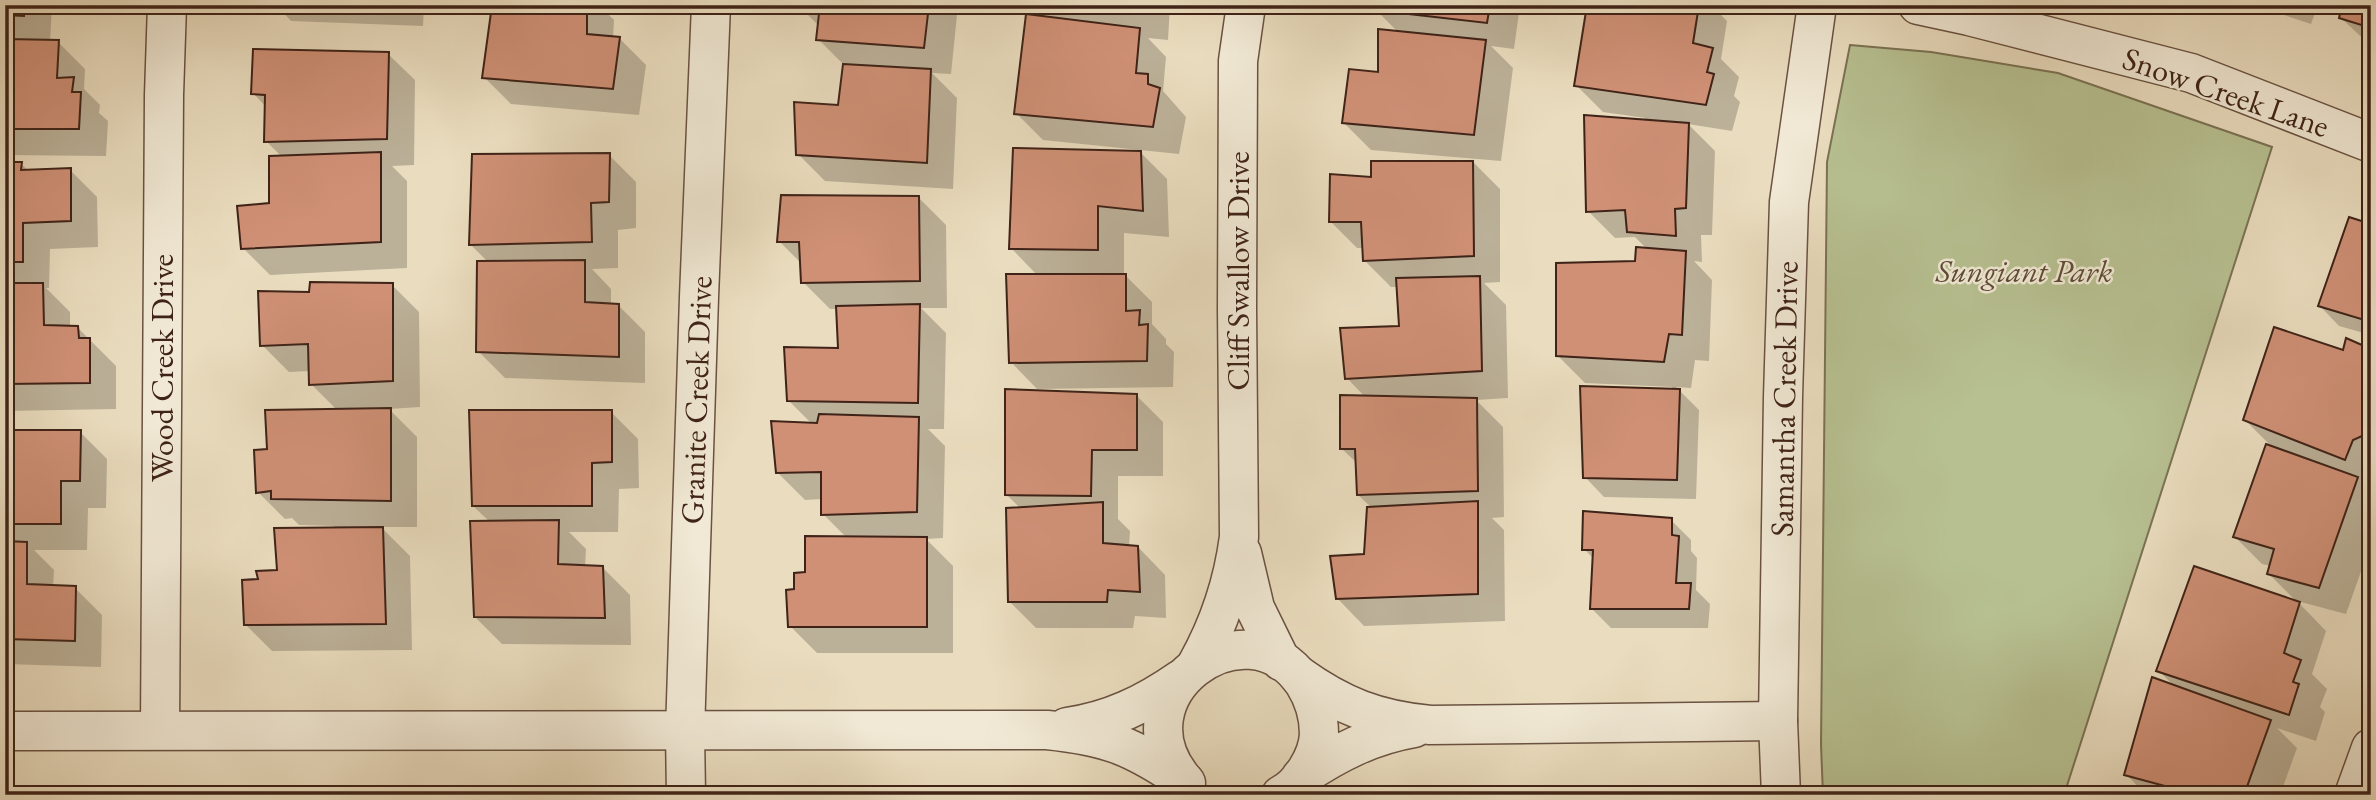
<svg xmlns="http://www.w3.org/2000/svg" width="2376" height="800" font-family="'EB Garamond',serif">
  <style>
    .green { fill: #b7c091; stroke: #7b7254; stroke-width: 2 }
    .shadow { fill: #0003 }
    .building { fill: #cf9076; stroke: #3f2318; stroke-width: 2 }
    .lines { fill: none; stroke-linecap: round; stroke-linejoin: round }
    .minor-casing { stroke: #6a5242; stroke-width: 41 }
    .minor { stroke: #f1e9d5; stroke-width: 38 }
    .labels { text-anchor: middle; stroke-width: 5; stroke-linejoin: round; paint-order: stroke }
    .street-label { font-size: 32px; fill: #3f2318; stroke: #f1e9d5 }
    .park-label { font-size: 32px; font-style: italic; fill: #5d4a36; stroke: #f1e9d5 }
  </style>
  <rect width="100%" height="100%" fill="#eaddbf"/>
  <filter id="stains"><feTurbulence type="fractalNoise" baseFrequency=".00286" numOctaves="4"/><feColorMatrix values="0 0 0 0 .2 0 0 0 0 .09 0 0 0 0 .02 0 0 0 .5 -.17"/></filter>
  <radialGradient id="worn" r=".72"><stop offset=".6" stop-color="#630" stop-opacity="0"/><stop offset="1" stop-color="#630" stop-opacity=".3"/></radialGradient>
  <!-- green -->
  <polygon class="green" points="1850,45 1931,52 2058,73 2272,147 2064,795 1823,795 1821,745 1827,162"/>
  <!-- shadow -->
  <g class="shadow">
    <polygon points="5,5 52,5 50,42 58,42 85,69 84,89 100,105 99,113 108,121 106,156 5,155"/>
    <polygon points="276,5 424,5 423,26 291,21"/>
    <polygon points="493,5 599,5 614,20 613,38 619,38 646,65 639,115 511,104 484,77"/>
    <polygon points="798,5 958,5 951,74 932,73 957,98 953,189 825,181 798,154 839,107 844,65 818,39 818,25"/>
    <polygon points="1024,5 1170,5 1168,40 1148,38 1166,57 1163,91 1186,117 1179,154 1043,140 1016,113 1036,17"/>
    <polygon points="1375,5 1520,5 1514,49 1491,46 1513,68 1501,161 1371,150 1344,123 1380,74 1399,33 1375,9"/>
    <polygon points="1589,5 1711,5 1727,21 1721,59 1739,77 1734,96 1740,102 1732,131 1688,124 1715,151 1712,235 1701,235 1702,262 1694,261 1712,280 1709,361 1695,360 1691,388 1676,387 1699,410 1696,499 1604,497 1585,477 1672,390 1672,387 1585,383 1558,356 1647,249 1635,237 1615,238 1588,211 1645,118 1603,112 1576,85"/>
    <polygon points="2273,5 2318,5 2311,24 2281,14"/>
    <polygon points="2331,5 2371,5 2371,46 2341,18 2341,16"/>
    <polygon points="388,54 415,80 414,165 392,166 407,181 407,268 270,275 243,248 271,204 283,158 266,141 266,107 253,93"/>
    <polygon points="1140,152 1167,179 1169,237 1124,233 1124,274 1152,302 1152,324 1166,339 1166,344 1174,352 1173,387 1037,389 1011,362 1038,276 1011,248"/>
    <polygon points="609,155 636,182 636,228 618,230 618,268 592,269 611,289 611,305 618,305 645,332 645,383 505,378 478,351 489,263 471,245"/>
    <polygon points="1473,162 1500,189 1500,282 1484,283 1506,305 1508,398 1476,400 1503,427 1504,517 1492,518 1504,530 1505,621 1364,626 1337,598 1366,555 1372,508 1358,495 1358,464 1342,449 1365,397 1347,378 1400,327 1398,287 1391,287 1364,260 1364,248 1357,248 1330,221 1373,179"/>
    <polygon points="5,164 21,164 29,171 70,170 97,197 98,247 50,249 49,288 46,288 70,312 70,327 77,327 116,366 116,409 5,411"/>
    <polygon points="919,198 946,225 947,308 921,308 946,333 944,429 928,429 945,446 943,538 926,539 953,566 953,653 817,653 790,626 796,590 806,574 847,538 823,514 823,499 805,500 778,473 813,425 788,400 840,350 838,309 830,309 803,282 802,264 779,241"/>
    <polygon points="2371,226 2371,335 2339,326 2320,306"/>
    <polygon points="392,285 419,312 420,407 389,409 417,437 417,527 381,527 410,556 412,650 272,651 245,624 260,581 278,572 334,529 334,526 299,525 292,518 285,519 258,492 269,450 337,410 311,384 310,371 289,372 262,345 311,293"/>
    <polygon points="2371,351 2371,485 2360,481 2371,492 2371,543 2346,614 2297,601 2326,631 2312,674 2327,689 2320,707 2325,712 2316,741 2277,728 2297,748 2280,795 2146,795 2126,774 2175,687 2158,670 2299,604 2269,574 2271,566 2262,564 2235,537 2274,449 2245,420 2344,353"/>
    <polygon points="1136,395 1163,422 1163,476 1118,476 1118,519 1130,531 1129,547 1138,547 1165,575 1166,618 1135,616 1133,628 1036,628 1009,601 1021,509 1007,495"/>
    <polygon points="611,412 638,439 639,488 619,489 618,532 569,532 586,549 585,567 603,568 630,595 631,645 502,644 475,617 491,523 473,506"/>
    <polygon points="5,432 80,432 107,459 106,508 88,508 87,550 34,550 54,570 53,587 75,588 102,615 101,667 5,664"/>
    <polygon points="1671,520 1691,540 1691,551 1697,558 1696,590 1710,604 1708,628 1611,628 1591,608 1595,560 1584,549"/>
  </g>
  <!-- building -->
  <g class="building">
    <polygon points="5,5 25,5 24,16 5,15"/>
    <polygon points="492,5 587,5 587,34 620,37 613,89 482,78"/>
    <polygon points="820,5 929,5 924,48 816,40"/>
    <polygon points="1034,5 1142,5 1141,14"/>
    <polygon points="1374,5 1490,5 1487,23 1374,10"/>
    <polygon points="1587,5 1699,5 1693,43 1713,48 1707,72 1714,74 1706,105 1574,86"/>
    <polygon points="2342,5 2371,5 2371,28 2339,18"/>
    <polygon points="1026,14 1140,28 1136,73 1148,74 1148,84 1160,88 1153,127 1014,114"/>
    <polygon points="1378,29 1486,40 1474,135 1342,123 1349,69 1378,72"/>
    <polygon points="5,39 59,40 57,78 74,77 72,92 81,92 79,129 5,129"/>
    <polygon points="253,49 389,52 387,139 264,142 265,95 251,94"/>
    <polygon points="843,64 931,69 927,163 796,155 794,102 838,105"/>
    <polygon points="1584,115 1689,123 1686,208 1675,209 1676,236 1627,232 1625,210 1586,212"/>
    <polygon points="1013,148 1141,151 1143,211 1098,206 1098,250 1009,249"/>
    <polygon points="381,152 381,242 241,249 237,206 269,203 269,156"/>
    <polygon points="610,153 609,202 591,203 592,242 469,245 472,154"/>
    <polygon points="1371,161 1473,161 1474,256 1363,261 1361,222 1329,222 1330,174 1371,177"/>
    <polygon points="5,162 22,162 21,170 71,168 71,221 23,223 23,262 5,262"/>
    <polygon points="781,195 919,196 920,281 801,283 799,242 777,242"/>
    <polygon points="2349,217 2371,224 2371,322 2318,306"/>
    <polygon points="1636,247 1686,251 1682,335 1669,334 1664,362 1556,356 1556,263 1635,261"/>
    <polygon points="585,260 585,302 619,304 619,357 476,352 477,261"/>
    <polygon points="1006,274 1126,274 1126,311 1140,310 1139,325 1148,324 1147,361 1009,363"/>
    <polygon points="1480,276 1482,371 1345,379 1340,328 1399,326 1396,278"/>
    <polygon points="310,282 393,283 393,381 309,385 308,344 260,346 258,291 309,292"/>
    <polygon points="5,283 43,283 44,325 78,326 79,338 90,338 90,383 5,384"/>
    <polygon points="920,304 918,403 787,401 784,347 838,348 836,306"/>
    <polygon points="2274,327 2343,350 2346,338 2371,349 2371,432 2353,440 2345,460 2243,420"/>
    <polygon points="1580,386 1680,389 1677,480 1583,478"/>
    <polygon points="1005,389 1137,394 1137,450 1092,450 1091,496 1005,495"/>
    <polygon points="1340,395 1477,398 1478,491 1357,495 1355,449 1340,449"/>
    <polygon points="391,408 391,501 271,499 271,491 256,493 254,450 267,449 265,410"/>
    <polygon points="469,410 612,410 612,462 592,463 592,506 472,506"/>
    <polygon points="819,414 919,417 917,512 821,515 821,472 776,473 771,421 817,423"/>
    <polygon points="5,430 81,430 80,481 61,481 61,524 5,524"/>
    <polygon points="2266,444 2358,477 2319,588 2267,574 2274,549 2233,537"/>
    <polygon points="1478,501 1478,594 1336,599 1330,556 1364,554 1367,507"/>
    <polygon points="1103,502 1103,543 1138,546 1140,592 1108,590 1107,602 1008,602 1006,508"/>
    <polygon points="1583,511 1672,518 1672,535 1679,536 1676,583 1691,583 1689,609 1590,609 1593,550 1582,550"/>
    <polygon points="559,520 558,564 603,566 605,618 474,617 470,521"/>
    <polygon points="383,527 386,624 244,625 242,580 258,579 256,571 277,570 274,528"/>
    <polygon points="805,536 927,537 927,627 788,627 786,590 794,589 794,573 805,572"/>
    <polygon points="5,541 27,542 27,584 76,586 75,641 5,639"/>
    <polygon points="2194,566 2300,602 2284,653 2301,660 2293,682 2299,684 2289,715 2156,671"/>
    <polygon points="2152,677 2271,720 2244,795 2191,795 2191,793 2124,775"/>
    <polygon points="1689,790 1689,795 1593,795 1593,793"/>
    <polygon points="787,792 920,795 787,795"/>
  </g>
  <g class="lines">
    <!-- minor casing -->
    <g class="minor-casing">
      <g id="minor">
        <polyline points="1918,5 1969,16 2191,73 2371,143"/>
        <polyline points="1242,553 1255,608 1281,661"/>
        <path d="M1197 664C1220 623 1233 583 1239 537L1237 308 1238 61 1246 5"/>
        <path d="M1298 675C1341 706 1377 720 1430 725L1778 721"/>
        <path d="M1067 727C1110 721 1145 704 1181 679"/>
        <polyline points="160,730 164,95 167,5"/>
        <path d="M5 731 1047 730C1108 736 1134 747 1184 781"/>
        <path d="M1301 777C1337 753 1372 735 1414 728"/>
        <path d="M1186 783C1109 697 1246 596 1304 683 1314 699 1319 715 1319 734 1318 756 1301 785 1281 795"/>
        <polyline points="686,795 685,732 699,297 711,5"/>
        <polyline points="1781,795 1778,721 1783,397 1789,202 1817,5"/>
        <polyline points="2354,795 2371,748"/>
      </g>
    </g>
    <!-- minor -->
    <use href="#minor" class="minor"/>
  </g>
  <g class="labels">
    <!-- street labels -->
    <g class="street-label">
      <text transform="translate(2226 92) rotate(19)" y="11">Snow Creek Lane</text>
      <text transform="translate(1238 271) rotate(-90)" y="11">Cliff Swallow Drive</text>
      <text transform="translate(162 368) rotate(-90)" y="11">Wood Creek Drive</text>
      <text transform="translate(1784 399) rotate(-89)" y="11">Samantha Creek Drive</text>
      <text transform="translate(696 400) rotate(-88)" y="11">Granite Creek Drive</text>
    </g>
    <!-- park labels -->
    <g class="park-label">
      <text x="2024" y="282">Sungiant Park</text>
    </g>
  </g>
  <!-- margin -->
  <rect width="2376" height="800" fill="none" stroke="#eaddbf" stroke-width="28"/>
  <rect x="7" y="7" width="2362" height="786" fill="none" stroke="#3f2318" stroke-width="3.5"/>
  <rect x="14" y="14" width="2348" height="772" fill="none" stroke="#3f2318" stroke-width="2"/>
  <rect width="100%" height="100%" filter="url(#stains)"/>
  <rect width="100%" height="100%" fill="url(#worn)"/>
</svg>
